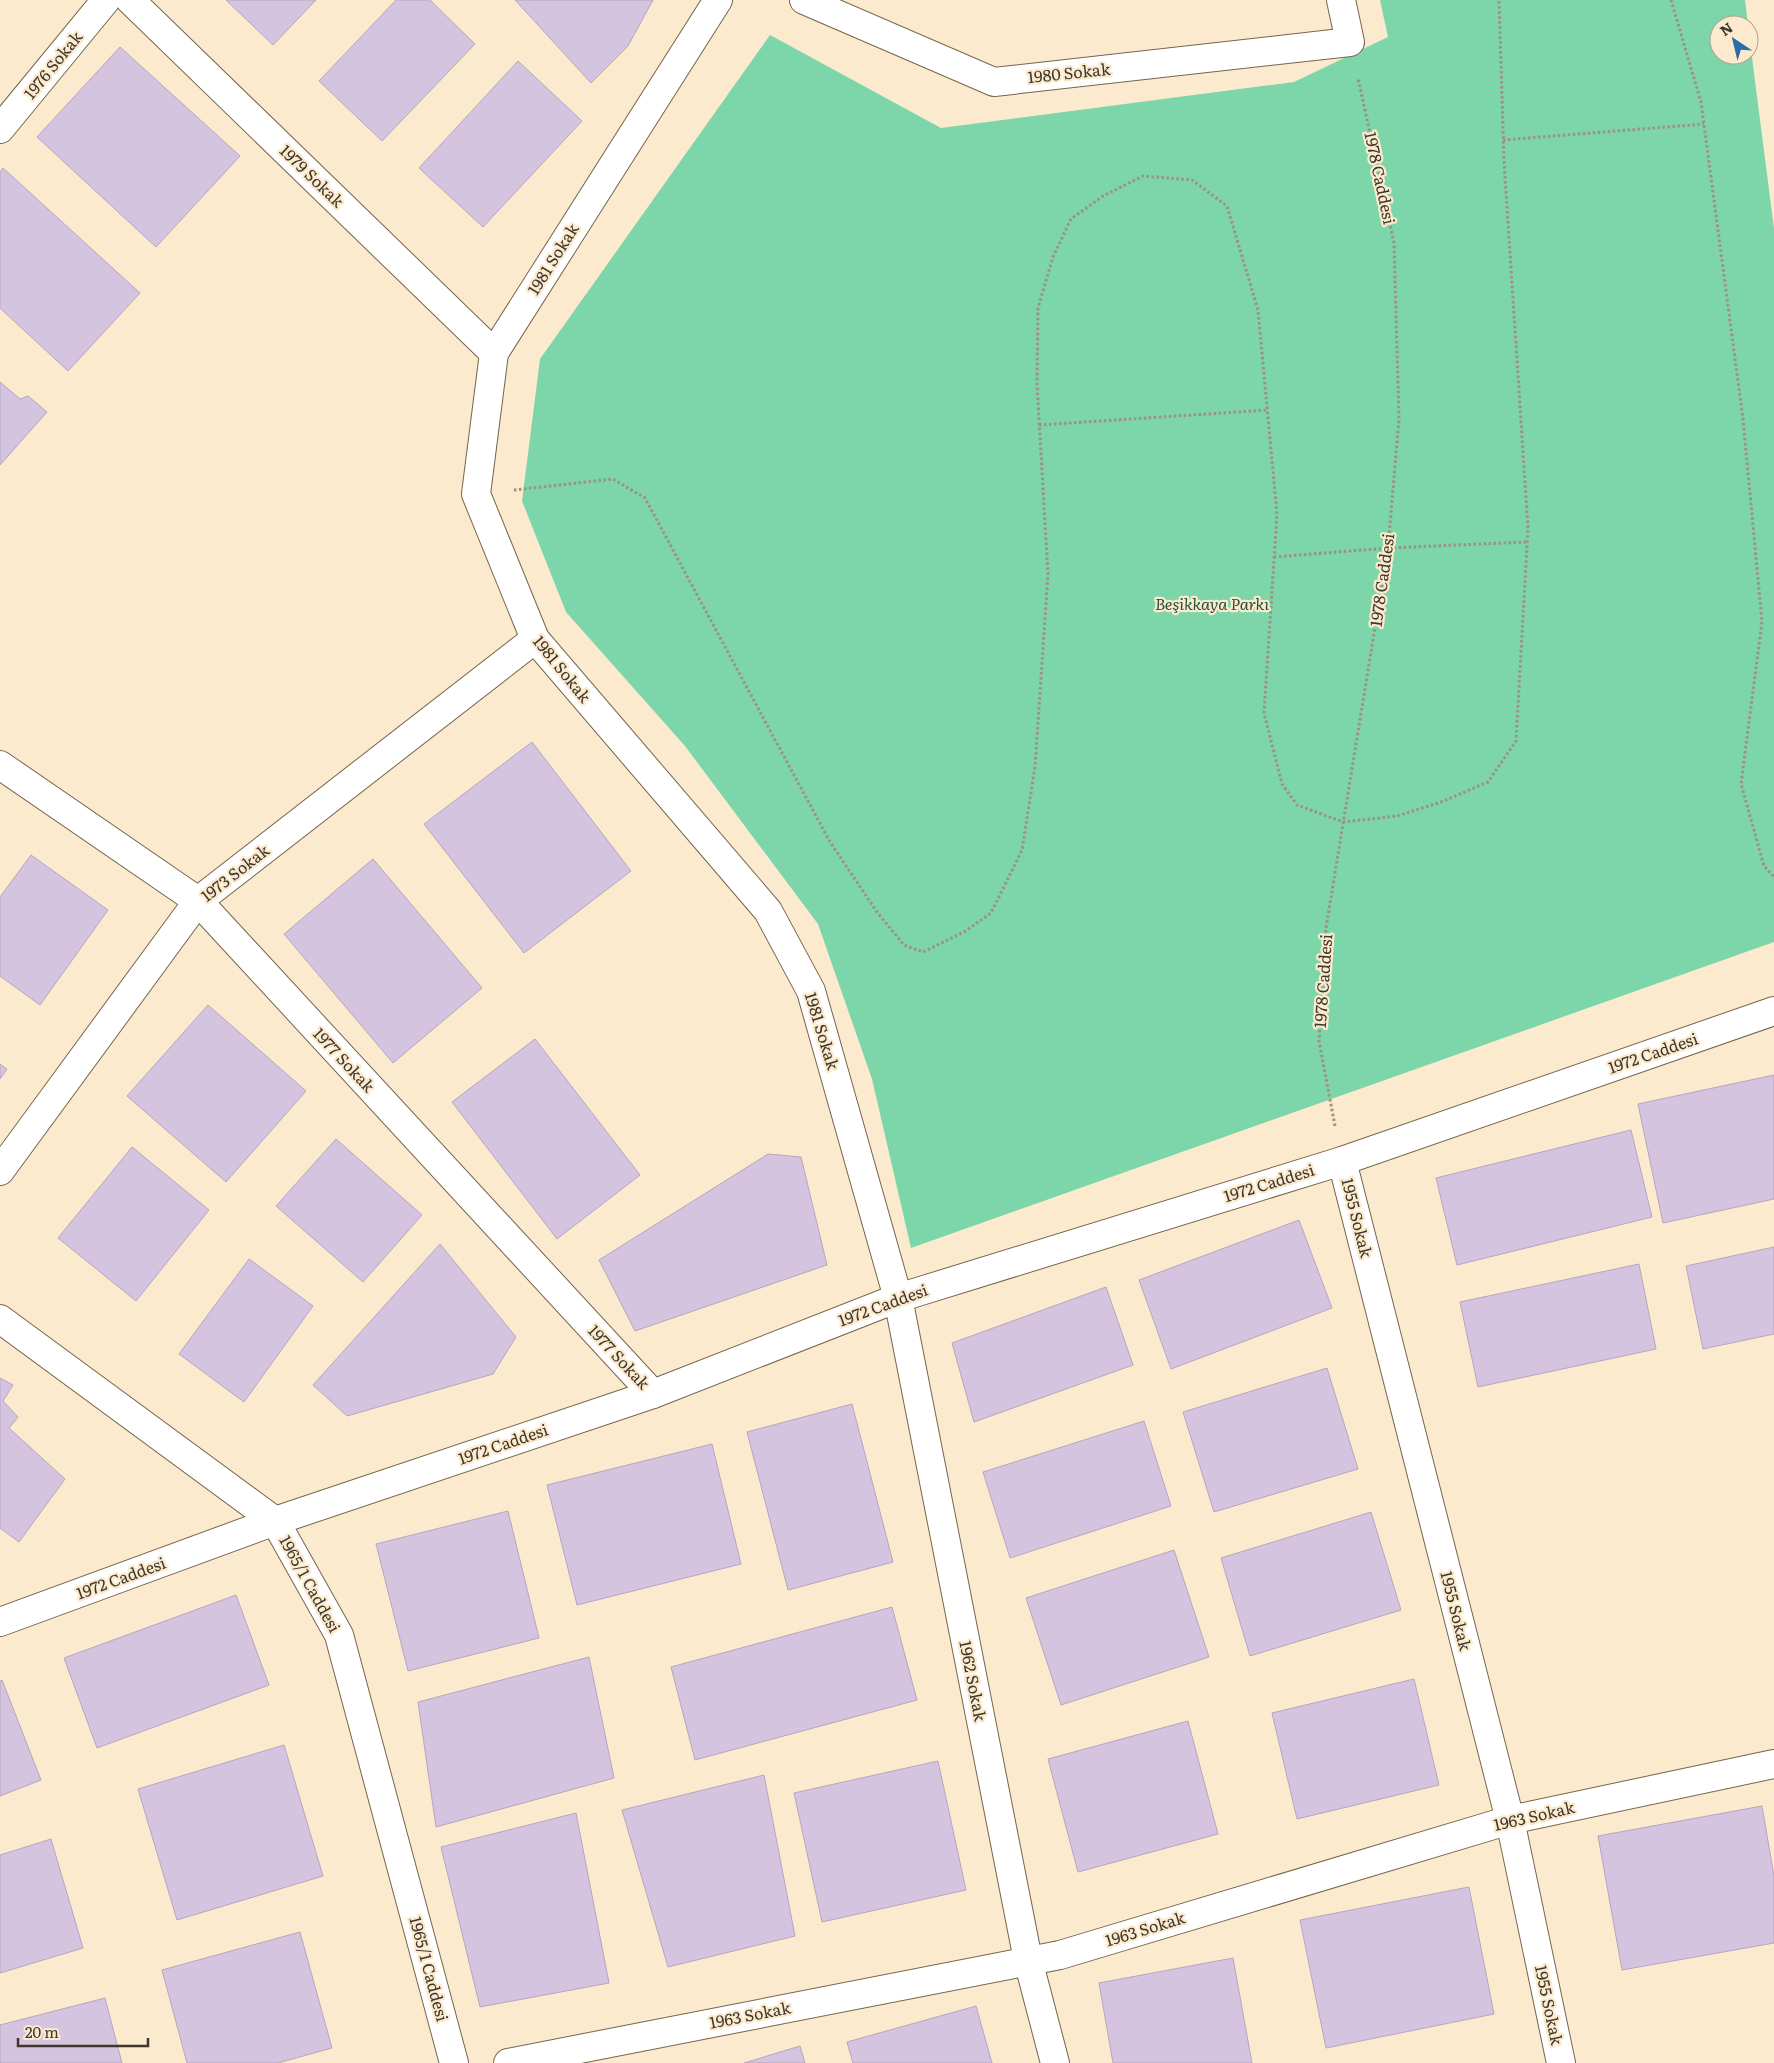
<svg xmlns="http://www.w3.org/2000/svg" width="1774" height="2063" font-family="Literata,serif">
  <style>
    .green { fill: #7cd6a9 }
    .building { fill: #d5c4df; stroke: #b6a5bf }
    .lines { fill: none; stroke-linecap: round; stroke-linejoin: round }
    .minor-casing { stroke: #75654c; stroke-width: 30 }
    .path { stroke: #9e917e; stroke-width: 3; stroke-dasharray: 2.5 2.5; stroke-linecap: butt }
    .minor { stroke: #fff; stroke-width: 28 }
    .labels { text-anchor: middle; stroke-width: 4.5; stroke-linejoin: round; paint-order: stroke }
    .street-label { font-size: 16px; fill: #3f372c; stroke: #fceace }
    .park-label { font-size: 16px; font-style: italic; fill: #204e38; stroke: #fceace }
  </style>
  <rect width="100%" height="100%" fill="#fceace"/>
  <!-- green -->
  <polygon class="green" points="1380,0 1745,0 1748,25 1719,25 1719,55 1749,55 1749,34 1774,229 1774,942 911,1248 872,1079 818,924 685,746 566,612 522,501 540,359 770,35 941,128 1294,82 1388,37"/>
  <!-- building -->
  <g class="building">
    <polygon points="226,0 316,0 273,45"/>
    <polygon points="396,0 430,0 475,44 382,141 319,81"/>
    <polygon points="515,0 653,0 628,46 591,83"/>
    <polygon points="120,47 240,156 156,247 37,137"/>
    <polygon points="518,61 582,121 483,227 419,168"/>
    <polygon points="3,168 140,293 68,371 0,308 0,172"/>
    <polygon points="0,382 20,399 28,396 47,412 0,465"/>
    <polygon points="532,742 631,871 524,953 424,824"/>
    <polygon points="31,855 108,910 40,1005 0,976 0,897"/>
    <polygon points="373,859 482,988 393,1063 284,934"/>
    <polygon points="208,1005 306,1091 226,1182 127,1096"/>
    <polygon points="535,1039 640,1175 557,1239 452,1102"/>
    <polygon points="0,1064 7,1069 0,1079"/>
    <polygon points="1774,1075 1774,1199 1663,1223 1638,1104"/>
    <polygon points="1631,1130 1652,1217 1457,1265 1436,1178"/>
    <polygon points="336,1139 422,1215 363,1282 276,1206"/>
    <polygon points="132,1147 209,1210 136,1301 58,1238"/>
    <polygon points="768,1154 801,1157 827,1265 635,1331 599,1260"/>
    <polygon points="1299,1220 1332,1308 1171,1369 1139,1280"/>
    <polygon points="440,1244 516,1337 493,1374 347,1416 313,1385"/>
    <polygon points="1774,1247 1774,1334 1703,1349 1686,1266"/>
    <polygon points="249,1259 313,1306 244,1402 179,1354"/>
    <polygon points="1639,1264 1656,1349 1478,1387 1460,1302"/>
    <polygon points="1106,1287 1133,1365 974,1422 952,1343"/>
    <polygon points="1327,1368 1358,1469 1214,1512 1183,1412"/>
    <polygon points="0,1378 13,1385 3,1401 18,1417 9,1428 65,1479 19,1542 0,1528"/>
    <polygon points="852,1404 893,1562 788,1590 747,1432"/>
    <polygon points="1144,1421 1171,1506 1010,1558 983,1472"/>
    <polygon points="712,1444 741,1564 577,1605 547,1485"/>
    <polygon points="508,1511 539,1638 408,1671 376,1544"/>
    <polygon points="1371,1512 1401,1610 1250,1656 1221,1558"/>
    <polygon points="1174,1550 1209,1657 1061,1705 1026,1598"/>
    <polygon points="236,1595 269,1685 97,1748 64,1658"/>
    <polygon points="892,1607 917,1700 695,1760 671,1667"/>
    <polygon points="589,1657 614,1778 436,1827 418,1702"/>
    <polygon points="1414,1679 1439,1785 1297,1819 1272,1713"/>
    <polygon points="2,1680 41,1780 0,1796 0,1681"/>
    <polygon points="1188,1721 1218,1834 1078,1872 1048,1759"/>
    <polygon points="284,1745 323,1876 177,1920 138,1789"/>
    <polygon points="938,1761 966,1890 822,1922 794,1793"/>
    <polygon points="764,1775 795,1936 668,1967 622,1810"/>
    <polygon points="1762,1806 1774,1876 1774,1943 1622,1970 1598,1836"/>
    <polygon points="576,1813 609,1983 480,2007 441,1847"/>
    <polygon points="51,1839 83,1948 0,1973 0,1855"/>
    <polygon points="1469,1887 1494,2014 1326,2048 1300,1920"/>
    <polygon points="300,1932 332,2048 278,2063 187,2063 162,1970"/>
    <polygon points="1233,1958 1252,2063 1113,2063 1099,1983"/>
    <polygon points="105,1998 122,2063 0,2063 0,2025"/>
    <polygon points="976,2006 992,2063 853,2063 847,2042"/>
    <polygon points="800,2046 805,2063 744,2063"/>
  </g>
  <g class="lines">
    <!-- minor casing -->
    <g class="minor-casing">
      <g id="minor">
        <polyline points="130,0 494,353"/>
        <polyline points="718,0 494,353 476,494 535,639 768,911 811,991 898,1298 1028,1960 1055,2063"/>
        <polyline points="804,0 994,82 1350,42 1341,0"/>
        <polyline points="0,129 106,0"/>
        <polyline points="0,765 198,901 653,1394"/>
        <polyline points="1342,1161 1510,1820 1561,2063"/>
        <polyline points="0,1171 198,901 535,639"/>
        <polyline points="0,1319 275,1521 339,1635 454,2063"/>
        <polyline points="0,1622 275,1521 653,1394 898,1298 1342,1161 1774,1011"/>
        <polyline points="508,2063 1060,1955 1510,1820 1774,1764"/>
      </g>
    </g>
    <!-- path -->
    <g class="path">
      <polyline points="1671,0 1701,102 1743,419 1762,622 1741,784 1764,866 1774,877"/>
      <polyline points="1503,140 1704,124"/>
      <polyline points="1039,425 1268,410"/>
      <polyline points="514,490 613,479 645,498 830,842 877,912 904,945 923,952 964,932 991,913 1022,850 1035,767 1048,574 1037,384 1038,308 1053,257 1071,219 1103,196 1143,176 1192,180 1227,206 1258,310 1277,514 1264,713 1282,784 1297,805 1343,822 1397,816 1441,802 1488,782 1516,741 1528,528 1504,161 1499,0"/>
      <polyline points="1274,557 1388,548 1527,542"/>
      <polyline points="1335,1126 1319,1041 1326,928 1388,548 1399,419 1394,243 1358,78"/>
    </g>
    <!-- minor -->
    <use href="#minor" class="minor"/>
  </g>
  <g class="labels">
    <!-- street labels -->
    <g class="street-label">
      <text transform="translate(53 65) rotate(-51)" y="6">1976 Sokak</text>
      <text transform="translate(1069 73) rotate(-6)" y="6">1980 Sokak</text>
      <text transform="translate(312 176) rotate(44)" y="6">1979 Sokak</text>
      <text transform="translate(1380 178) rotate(78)" y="6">1978 Caddesi</text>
      <text transform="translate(553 259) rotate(-58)" y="6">1981 Sokak</text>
      <text transform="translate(1382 580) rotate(-82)" y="6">1978 Caddesi</text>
      <text transform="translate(562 669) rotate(51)" y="6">1981 Sokak</text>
      <text transform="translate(235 873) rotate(-38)" y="6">1973 Sokak</text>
      <text transform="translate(1323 981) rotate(-86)" y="6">1978 Caddesi</text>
      <text transform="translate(822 1031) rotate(73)" y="6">1981 Sokak</text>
      <text transform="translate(1653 1053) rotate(-19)" y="6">1972 Caddesi</text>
      <text transform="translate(344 1060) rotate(47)" y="6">1977 Sokak</text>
      <text transform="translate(1269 1183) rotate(-17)" y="6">1972 Caddesi</text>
      <text transform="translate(1357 1218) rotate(76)" y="6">1955 Sokak</text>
      <text transform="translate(883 1305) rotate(-20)" y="6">1972 Caddesi</text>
      <text transform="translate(619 1357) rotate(47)" y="6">1977 Sokak</text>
      <text transform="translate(503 1444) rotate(-19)" y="6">1972 Caddesi</text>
      <text transform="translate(121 1578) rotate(-20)" y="6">1972 Caddesi</text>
      <text transform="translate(310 1584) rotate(61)" y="6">1965/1 Caddesi</text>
      <text transform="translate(1456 1611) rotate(76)" y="6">1955 Sokak</text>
      <text transform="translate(973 1681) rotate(79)" y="6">1962 Sokak</text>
      <text transform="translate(1534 1816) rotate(-13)" y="6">1963 Sokak</text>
      <text transform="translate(1145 1929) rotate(-17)" y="6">1963 Sokak</text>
      <text transform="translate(429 1969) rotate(75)" y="6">1965/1 Caddesi</text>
      <text transform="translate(1549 2005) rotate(78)" y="6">1955 Sokak</text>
      <text transform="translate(750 2015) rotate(-11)" y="6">1963 Sokak</text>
    </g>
    <!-- park labels -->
    <g class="park-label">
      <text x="1212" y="610">Beşikkaya Parkı</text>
    </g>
  </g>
  <!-- north arrow -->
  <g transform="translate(1734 40) rotate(325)"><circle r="24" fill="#fceace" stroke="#b0a28d"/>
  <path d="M0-4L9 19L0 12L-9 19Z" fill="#2b6ea4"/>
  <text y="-8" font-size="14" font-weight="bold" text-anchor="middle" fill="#3f372c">N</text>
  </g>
  <!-- scale -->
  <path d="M18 2038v8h130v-8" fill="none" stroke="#3f372c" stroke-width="2.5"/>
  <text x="25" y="2038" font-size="15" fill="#3f372c" stroke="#fceace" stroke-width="4" paint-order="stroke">20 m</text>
</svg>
